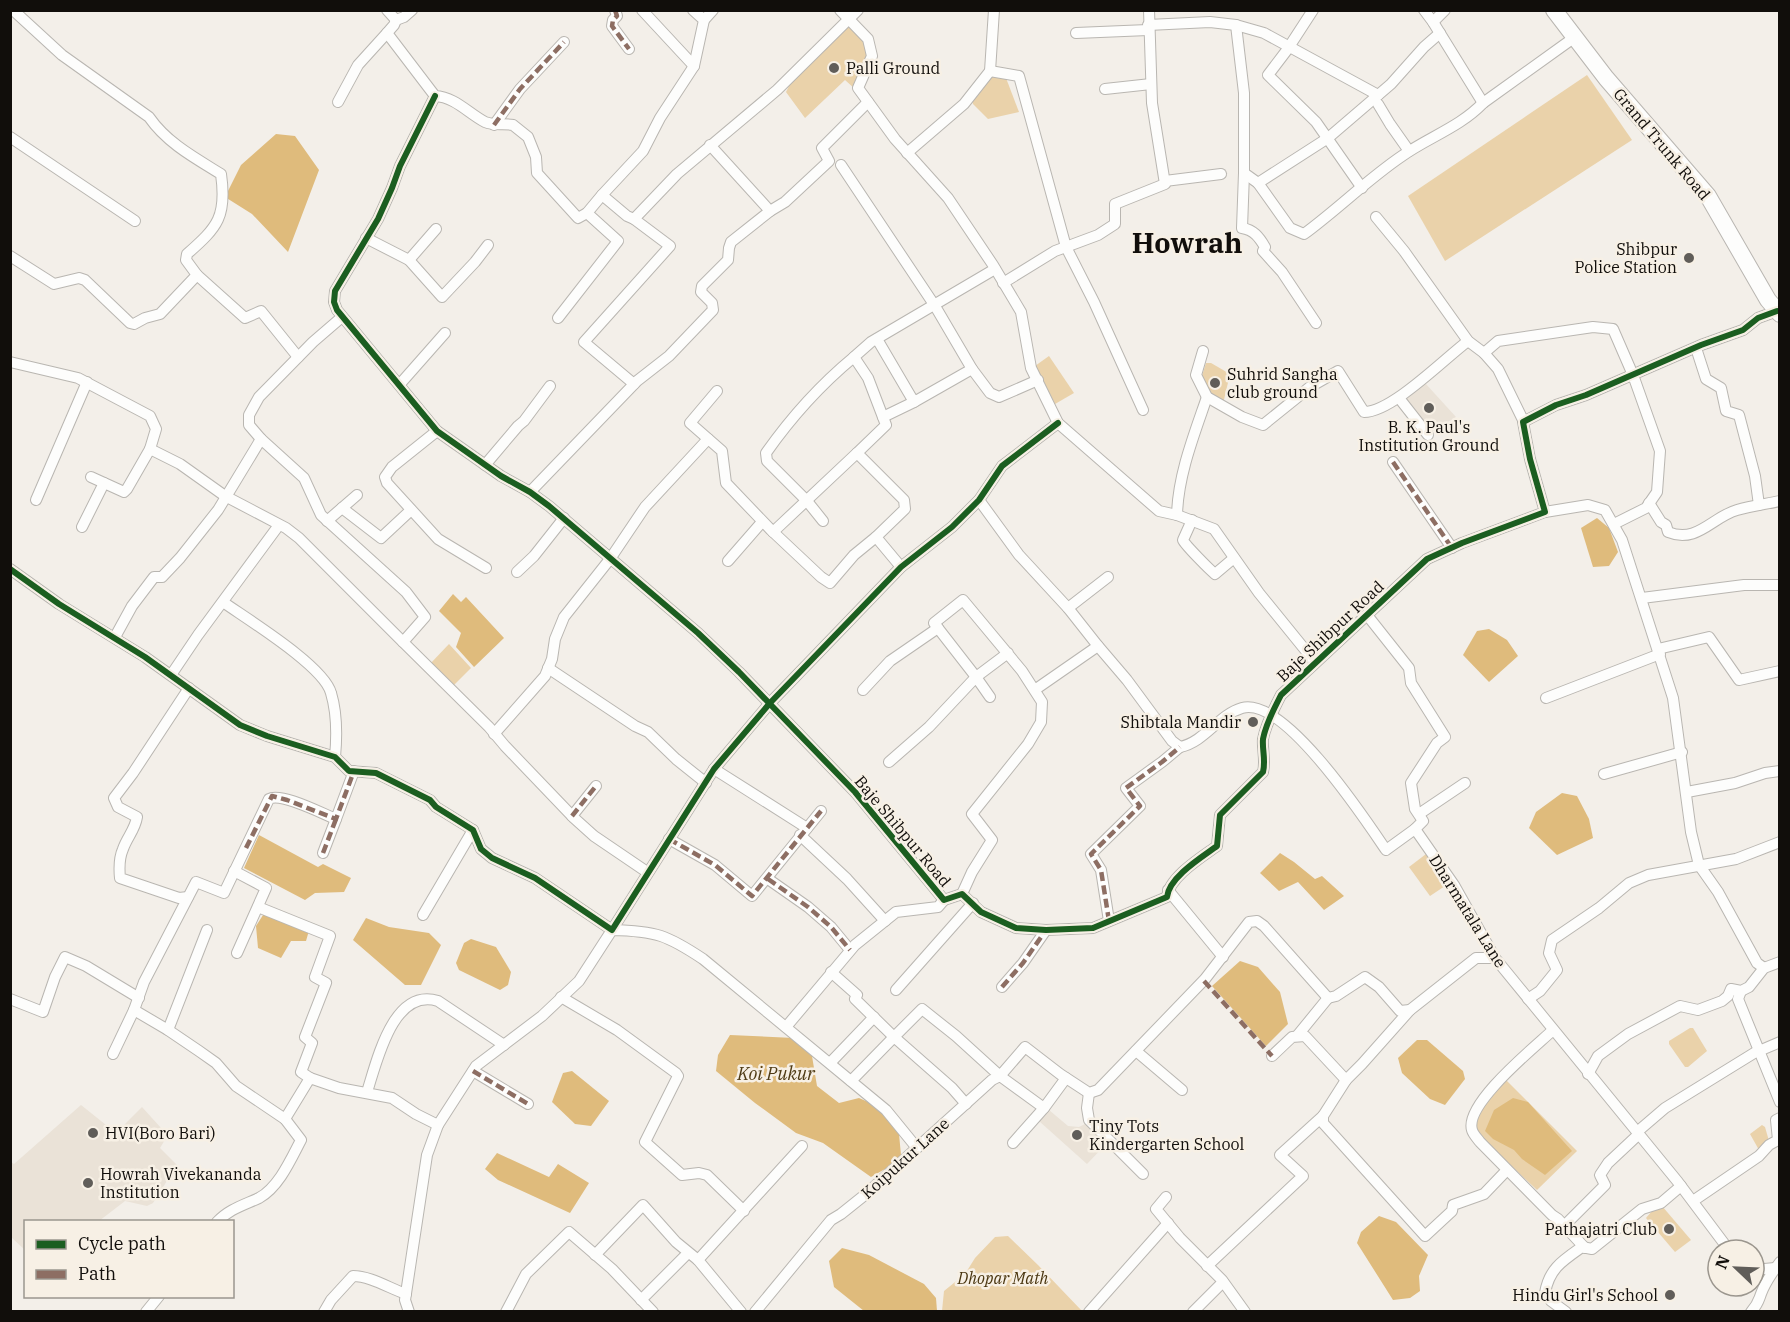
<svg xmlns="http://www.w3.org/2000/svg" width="1790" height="1322" font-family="'IBM Plex Serif',serif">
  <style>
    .built { fill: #eae2d7 }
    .green { fill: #ead2aa }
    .water { fill: #dfbb7c }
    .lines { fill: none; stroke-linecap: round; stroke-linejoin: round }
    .minor-casing { stroke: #b9b6b1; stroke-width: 12 }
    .primary-casing { stroke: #b9b6b1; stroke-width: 18 }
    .minor { stroke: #fdfdfc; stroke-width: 10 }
    .primary { stroke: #fdfdfc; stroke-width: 16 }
    .quiet { stroke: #8d6e63; stroke-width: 4.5; stroke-dasharray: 9 4.5; stroke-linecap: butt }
    .cycleway-casing { stroke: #f7f0e5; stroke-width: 10 }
    .cycleway { stroke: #1b5e20; stroke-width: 6 }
    .poi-dot { fill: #605d59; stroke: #f7f0e5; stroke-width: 2 }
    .labels { text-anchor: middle; stroke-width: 5; stroke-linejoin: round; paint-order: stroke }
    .poi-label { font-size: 16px; fill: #110e0b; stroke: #f7f0e5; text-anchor: start }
    .street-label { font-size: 16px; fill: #110e0b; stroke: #f7f0e5 }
    .park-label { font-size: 16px; font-style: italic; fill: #49350f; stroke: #f7f0e5 }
    .water-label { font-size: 18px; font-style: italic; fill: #4f3b15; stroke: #f7f0e5 }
    .town-label { font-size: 28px; font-weight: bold; fill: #110e0b; stroke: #f7f0e5 }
  </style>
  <rect width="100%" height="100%" fill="#f3efe9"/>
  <!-- built -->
  <g class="built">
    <polygon points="1425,383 1456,417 1430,433 1402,399"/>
    <polygon points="81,1105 116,1133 142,1107 161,1128 169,1133 160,1148 177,1165 153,1203 147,1206 125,1201 99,1221 26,1222 25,1250 11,1237 11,1162 14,1164"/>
    <polygon points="1049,1110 1068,1126 1079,1127 1087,1123 1107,1143 1087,1164 1039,1121"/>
  </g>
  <!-- green -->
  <g class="green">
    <path d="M850 23C876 51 868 56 855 89L845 80 805 118 786 92 792 80Z"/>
    <polygon points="992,74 1006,78 1019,112 988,119 973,104 972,100"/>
    <polygon points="1587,75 1632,140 1445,261 1408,196"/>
    <polygon points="1049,356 1074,393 1055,404 1035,366"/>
    <polygon points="1206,363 1211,363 1230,374 1223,404 1210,395 1201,379"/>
    <polygon points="449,644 471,668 452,687 430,664"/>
    <polygon points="1430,851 1448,884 1430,896 1409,867"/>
    <polygon points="1690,1028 1693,1028 1707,1051 1688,1067 1685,1067 1669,1044 1669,1041"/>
    <polygon points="1505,1079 1577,1151 1537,1190 1486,1142 1475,1127 1482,1105"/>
    <polygon points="1762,1125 1765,1127 1769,1141 1759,1150 1750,1134"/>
    <polygon points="1662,1206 1691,1240 1675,1252 1646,1218 1652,1211"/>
    <polygon points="1008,1236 1038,1265 1082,1311 942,1311 944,1291 965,1274 975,1258 995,1237"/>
  </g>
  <!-- water -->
  <g class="water">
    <polygon points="276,134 295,136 319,170 288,252 252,214 225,197 241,165"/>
    <polygon points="1597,518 1609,528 1618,552 1609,566 1593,567 1581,528"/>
    <polygon points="453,594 461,602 466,597 504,638 474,667 456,647 461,633 439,611"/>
    <polygon points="1489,629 1507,640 1518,656 1489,682 1463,655 1477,631"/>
    <polygon points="1562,793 1577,796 1589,819 1593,838 1557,855 1529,828 1536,812"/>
    <polygon points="259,835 318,867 323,864 351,878 344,892 315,893 305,900 244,868"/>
    <polygon points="1280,853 1294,862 1315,879 1322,876 1344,896 1324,910 1298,882 1279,891 1260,873"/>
    <polygon points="265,912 310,927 306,941 291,941 281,958 258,948 256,926"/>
    <polygon points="366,918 389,927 429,933 441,945 421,985 405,985 353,940"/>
    <polygon points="471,939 496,947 511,972 508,985 500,990 459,970 456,963 464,943"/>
    <polygon points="1240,961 1258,967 1280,992 1288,1024 1266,1046 1212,986"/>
    <polygon points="730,1035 794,1038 812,1056 817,1086 839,1103 859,1098 875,1105 899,1134 901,1155 885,1169 871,1177 823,1143 796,1133 755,1103 716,1071 718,1055"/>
    <polygon points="1417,1040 1427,1040 1463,1071 1465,1079 1445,1105 1430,1099 1402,1073 1398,1058"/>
    <polygon points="572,1071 609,1101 591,1126 575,1124 552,1102 563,1073"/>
    <polygon points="1513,1098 1528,1102 1572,1151 1545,1175 1522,1159 1514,1150 1493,1139 1485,1131 1494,1110"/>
    <polygon points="497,1153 549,1177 558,1164 589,1183 570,1213 498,1180 485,1169"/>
    <polygon points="1379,1216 1396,1222 1428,1255 1419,1276 1420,1291 1410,1298 1393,1300 1357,1243 1361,1232"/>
    <polygon points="842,1248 869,1255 924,1284 936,1298 937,1311 864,1311 834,1287 829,1261"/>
  </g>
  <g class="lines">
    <!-- minor casing -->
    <g class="minor-casing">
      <g id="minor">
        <polyline points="387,10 396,20 404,17 412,10"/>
        <polyline points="615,10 617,16 613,20 612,26 629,49"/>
        <polyline points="642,10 694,66"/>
        <polyline points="693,10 704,20 694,66 660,118 643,151 602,195 627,216 634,219 677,174 777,90 858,10"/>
        <polyline points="840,10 868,39 872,56 858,88 895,139 948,198 993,265 1021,312 1031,368 1058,423 1159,511 1177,515 1214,529 1259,593 1315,662"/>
        <polyline points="1313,10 1287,50 1268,75 1316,122 1362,188"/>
        <polyline points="1424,10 1433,22 1483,103"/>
        <path d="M396 20 394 25 387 33 435 96C455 97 468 113 485 122 495 126 503 123 513 125L528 137 536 157 537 173 578 218 587 213 602 195"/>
        <polyline points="704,20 713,10"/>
        <polyline points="1433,22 1445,10"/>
        <polyline points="1148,25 1210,22 1236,25 1264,33 1378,95"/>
        <polyline points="1236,25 1244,93 1244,173 1258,183"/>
        <polyline points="1076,33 1148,30"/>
        <path d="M1440 33 1424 47 1391 84 1328 138 1258 183 1290 228 1304 234C1338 209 1368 179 1402 156 1429 137 1460 127 1483 103L1575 37"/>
        <polyline points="990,71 1019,76 1066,247 1094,302 1143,410"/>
        <polyline points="1105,89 1151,84"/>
        <path d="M435 96 400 166 392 188 378 219 335 291 334 302 337 310 437 431 501 476 530 492 549 506 698 633 739 672 855 792 944 900 962 894 981 912 1016 928 1046 930 1093 928 1167 897C1169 877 1202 857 1217 846L1220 815 1263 772C1266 760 1262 750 1263 739 1266 723 1274 709 1281 695L1427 559 1462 543 1545 512 1530 459 1523 422 1556 405 1586 395 1701 345 1743 330 1758 318 1777 311"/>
        <polyline points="338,102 358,65 387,33"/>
        <polyline points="1378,104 1390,124 1409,151"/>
        <polyline points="494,125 520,89 564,42"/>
        <polyline points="10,137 135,221"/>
        <polyline points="710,145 770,211 785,202 829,161 822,148 868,102"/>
        <polyline points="907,153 964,104 990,71 994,10"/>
        <polyline points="841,165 935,306 972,369 914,402 877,339"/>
        <path d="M1244 173 1242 228C1254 230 1259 237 1265 247L1263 251 1282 272 1316 323"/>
        <polyline points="1165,181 1221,174"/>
        <polyline points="1376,217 1404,251 1468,341 1484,353 1498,369 1524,422"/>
        <polyline points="634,219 670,246 584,342 634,384"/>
        <polyline points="366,238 409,260 442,297 475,262 488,245"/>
        <path d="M10 256 54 284 79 278 85 280 130 323 134 324 145 318 160 314 197 275 186 260 187 254C218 227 227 216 221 174 195 158 167 143 149 117L62 55 13 10"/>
        <polyline points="409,260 436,229"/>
        <polyline points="197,275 245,318 261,311 298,357"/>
        <polyline points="1003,283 1055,251 1098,235 1115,224 1115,204 1165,184 1152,103 1149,10"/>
        <polyline points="342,317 313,342 259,397 249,415 249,425 261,439 304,478 321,515 406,592 425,617 403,642 489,727 505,746 574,818 594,836 647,872"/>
        <polyline points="558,318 618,241 587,213"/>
        <polyline points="1696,348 1706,379 1721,388 1726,411 1739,415 1755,476 1759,505"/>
        <path d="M1203 351 1196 375 1207 397 1242 417 1263 425 1310 387 1338 371 1364 412C1392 412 1444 359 1468 341"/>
        <polyline points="1484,353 1498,341 1593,327 1613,329 1633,375 1660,451 1657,492 1646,508 1614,524"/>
        <polyline points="10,362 78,378 150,416 156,429 150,449 180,464 225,496 286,528 299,538 403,642"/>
        <polyline points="972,369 990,393 999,397 1038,380"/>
        <polyline points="400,384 445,333"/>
        <polyline points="717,391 690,423 722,451 726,483 771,530 821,577 830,583 854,555 876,537"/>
        <polyline points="1399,398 1428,435"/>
        <polyline points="883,417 914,402"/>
        <polyline points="437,431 392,467 385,477 387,483 438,539 486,568"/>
        <polyline points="1393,462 1452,548"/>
        <polyline points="485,465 518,426 524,421 550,386"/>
        <polyline points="91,477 124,492 127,489 150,449"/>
        <polyline points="530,492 637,381 669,356 713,310 712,303 701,292 702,286 728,260 729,248 731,242 770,211"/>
        <polyline points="36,500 87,382"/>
        <path d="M979 500 1019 555 1068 608 1098 646 1127 680 1172 741 1180 747C1205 742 1218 715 1242 708 1284 696 1365 819 1386 850L1415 829 1454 885 1495 958 1678 1182 1729 1250"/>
        <path d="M1649 503 1661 522 1666 525 1668 532C1697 544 1712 517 1737 510 1751 506 1766 504 1780 501"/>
        <polyline points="342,508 381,538 411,510"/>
        <polyline points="1545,512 1588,505 1605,510 1622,540 1673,698 1691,832 1699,865 1718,892 1757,963 1764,968"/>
        <path d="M1177 515C1178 475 1194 435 1207 397"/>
        <path d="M1192 520 1183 540C1185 545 1210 570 1215 574L1234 558"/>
        <polyline points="327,521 357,495"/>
        <path d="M823 521 807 501 767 461 766 453C792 416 819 386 854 357"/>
        <polyline points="82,527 104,483"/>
        <polyline points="773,532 857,453"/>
        <polyline points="728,561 762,522"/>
        <polyline points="901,567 876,537 905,509 904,500 857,453 886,425 868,378 854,357 871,342 995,269"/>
        <polyline points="10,569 59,604 145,657 240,725 267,736 335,757 349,771 376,773 430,800 436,807 473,830 481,849 492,858 535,878 612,930 714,769 770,703 901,567 952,527 979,500 1002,466 1058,423"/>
        <polyline points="517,572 534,556 564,518"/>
        <polyline points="1642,598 1744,585 1780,585"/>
        <path d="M223 602C247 619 324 666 331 693 337 713 337 736 335 757"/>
        <polyline points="1068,608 1108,577"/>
        <polyline points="1367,615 1409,668 1411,683 1445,737 1437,743 1411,783 1415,809 1423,821 1415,829"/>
        <polyline points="115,637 132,606 154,577 162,577 180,558 218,510 261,439"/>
        <polyline points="1658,649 1709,637 1739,680 1780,671"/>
        <polyline points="548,668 635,726 648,732 676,759 706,783"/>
        <polyline points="171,675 198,635 279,525"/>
        <polyline points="1036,689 1098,646"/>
        <polyline points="863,690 890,661 938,628"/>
        <polyline points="1546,698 1660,654"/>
        <polyline points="494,734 545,676 552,659 555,639 564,617 610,559 645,507 708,439"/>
        <polyline points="889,762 929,727 976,677 990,697"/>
        <polyline points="714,769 807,828"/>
        <path d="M354 771 336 819C323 814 281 792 269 799L224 893 196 882 144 982 134 1010 168 1030 199 1051 216 1063 236 1086 285 1119 310 1078 339 1088 392 1098 416 1114 438 1125"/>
        <polyline points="1604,774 1682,752"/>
        <polyline points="1687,792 1735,783 1765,773 1780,771"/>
        <polyline points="1419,814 1465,783"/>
        <polyline points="572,816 596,786"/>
        <polyline points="800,835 847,879 885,921"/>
        <polyline points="669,839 715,865 752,896 821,811"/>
        <polyline points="323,853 336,819"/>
        <polyline points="234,871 266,888 237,953"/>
        <polyline points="768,879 808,907 831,927 850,950"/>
        <polyline points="1168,890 1223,957"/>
        <polyline points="962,894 972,872 992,840 972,814 1028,744 1041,722 1042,702 1022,671 963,600 934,623 976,677 1008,653"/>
        <path d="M188 897 179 898 120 878C119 868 119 858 123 849 127 837 135 830 137 817L118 807 114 798 133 773 189 688"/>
        <polyline points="258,907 330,936 315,977 326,983 305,1037 312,1043 301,1072 310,1078"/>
        <polyline points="423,915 473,830"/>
        <polyline points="1109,921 1101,870 1091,854 1140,806 1126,788 1162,762 1180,747"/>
        <polyline points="831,972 857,995 855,999 894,1037 922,1009 956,1036 1000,1076 1025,1047 1060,1074 1089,1093 1098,1090 1205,979 1249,922 1257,921 1264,926 1328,998 1336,996 1365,977 1379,987 1400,1011 1410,1010"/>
        <polyline points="1002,987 1023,963 1046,930"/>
        <polyline points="896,990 973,903"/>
        <polyline points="1741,991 1738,999 1780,1102"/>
        <polyline points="561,997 617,1030 676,1073 678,1076 645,1142 682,1175 699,1173 707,1175 744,1211"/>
        <polyline points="10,999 43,1012 55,977 65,957 86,966 139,998"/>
        <polyline points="1528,999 1540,991 1557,970 1549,953 1552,940 1599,908 1629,883 1648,875 1736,859 1780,842"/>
        <polyline points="786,1027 855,945 896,912 938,907 944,900"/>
        <polyline points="168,1030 207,930"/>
        <path d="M1553 1030C1535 1047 1464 1104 1472 1130 1473 1134 1477 1138 1480 1142L1552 1215 1558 1219 1585 1248"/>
        <polyline points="1297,1036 1328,998"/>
        <polyline points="1136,1051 1182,1090"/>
        <polyline points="1759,1051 1780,1042"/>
        <polyline points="113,1054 134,1010"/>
        <polyline points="1272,1056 1292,1037 1305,1036 1346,1080 1362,1064 1410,1010 1476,958 1495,958"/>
        <polyline points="830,1063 874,1017"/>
        <polyline points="473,1071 528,1104"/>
        <polyline points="1588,1074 1598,1056 1628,1034 1680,1006 1698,1010 1722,1001 1728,996 1731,989 1741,991 1749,987 1764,968 1780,962"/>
        <polyline points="1346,1080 1323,1116 1323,1123 1425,1236 1452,1211 1453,1205 1484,1194 1507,1170"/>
        <polyline points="851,1081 894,1037 952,1088 966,1104"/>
        <path d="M367 1092C377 1061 393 987 438 1001L504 1045"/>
        <polyline points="1089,1093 1087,1108 1089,1120 1143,1174"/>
        <polyline points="1637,1132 1665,1108 1759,1050"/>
        <polyline points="1013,1143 1044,1108"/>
        <polyline points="1166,1197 1156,1209 1180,1238 1222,1280 1245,1312"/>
        <polyline points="1693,1201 1759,1156 1769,1145 1778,1140 1776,1120 1780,1118"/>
        <path d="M217 1222C229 1209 244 1205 259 1198 279 1187 291 1159 301 1140L285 1119"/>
        <polyline points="1565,1225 1605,1185 1600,1175 1608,1163 1639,1134"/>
        <polyline points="595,1255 643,1205 676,1242 698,1260"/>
        <polyline points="1207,1266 1303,1176 1280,1155 1323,1116"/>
        <polyline points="1754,1270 1775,1268"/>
        <polyline points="641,1300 688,1253"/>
        <polyline points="146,1312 159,1296"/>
        <path d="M324 1312 331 1300 353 1276C370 1276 389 1288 406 1294"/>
        <path d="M409 1312 405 1300 427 1155 438 1125 476 1066 542 1016 579 981 612 930C656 931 667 935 703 959L886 1110 917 1148"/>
        <polyline points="506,1312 526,1274 569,1232 612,1269 653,1312"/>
        <polyline points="741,1312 698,1260 802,1146"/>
        <polyline points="755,1312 831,1220 841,1214 866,1194 992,1080 1000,1076 1044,1108 1066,1078"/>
        <polyline points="1089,1312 1168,1223"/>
        <polyline points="1193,1312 1223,1282"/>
        <path d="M1566 1312 1551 1301 1545 1293C1549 1269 1562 1261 1582 1247L1592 1249 1642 1209 1661 1203 1681 1186"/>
        <path d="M1751 1312C1760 1302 1758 1300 1763 1289 1767 1280 1774 1270 1780 1262"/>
      </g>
    </g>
    <!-- primary casing -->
    <g class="primary-casing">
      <polyline id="primary" points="1554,10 1606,78 1708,196 1768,300 1780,314"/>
    </g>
    <!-- minor -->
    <use href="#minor" class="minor"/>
    <!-- primary -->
    <use href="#primary" class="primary"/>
    <!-- quiet -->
    <g class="quiet">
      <polyline points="615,10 617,16 613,20 612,26 629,49"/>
      <polyline points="494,125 520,89 564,42"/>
      <polyline points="1393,462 1452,548"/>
      <polyline points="572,816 596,786"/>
      <polyline points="669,839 715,865 752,896 821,811"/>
      <polyline points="246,848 272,796 287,800 336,819 354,771"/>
      <polyline points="323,853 336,819"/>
      <polyline points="768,879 808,907 831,927 850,950"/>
      <polyline points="1109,921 1101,870 1091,854 1140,806 1126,788 1162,762 1180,747"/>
      <polyline points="1204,981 1272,1056"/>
      <polyline points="1002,987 1023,963 1046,930"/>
      <polyline points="473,1071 528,1104"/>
    </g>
    <!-- cycleway casing -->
    <g class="cycleway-casing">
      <g id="cycleway">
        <path d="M435 96 400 166 392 188 378 219 335 291 334 302 337 310 437 431 501 476 530 492 549 506 698 633 739 672 855 792 944 900 962 894 981 912 1016 928 1046 930 1093 928 1167 897C1169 877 1202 857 1217 846L1220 815 1263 772C1266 760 1262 750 1263 739 1266 723 1274 709 1281 695L1427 559 1462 543 1545 512 1530 459 1523 422 1556 405 1586 395 1701 345 1743 330 1758 318 1777 311"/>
        <polyline points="10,569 59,604 145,657 240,725 267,736 335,757 349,771 376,773 430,800 436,807 473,830 481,849 492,858 535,878 612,930 714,769 770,703 901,567 952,527 979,500 1002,466 1058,423"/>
      </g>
    </g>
    <!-- cycleway -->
    <use href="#cycleway" class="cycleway"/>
  </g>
  <!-- markers -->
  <g class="poi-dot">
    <circle cx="834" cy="68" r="6"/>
    <circle cx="1689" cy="258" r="6"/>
    <circle cx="1215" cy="383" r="6"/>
    <circle cx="1429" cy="408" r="6"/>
    <circle cx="1253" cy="722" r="6"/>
    <circle cx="93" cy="1133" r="6"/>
    <circle cx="1077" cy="1135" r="6"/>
    <circle cx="88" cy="1183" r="6"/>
    <circle cx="1669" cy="1229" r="6"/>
    <circle cx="1670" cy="1295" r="6"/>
  </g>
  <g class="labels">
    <!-- poi labels -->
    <g class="poi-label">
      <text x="846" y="74">Palli Ground</text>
      <text x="1677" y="255" text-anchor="end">Shibpur<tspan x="1677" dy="18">Police Station</tspan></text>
      <text x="1227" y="380">Suhrid Sangha<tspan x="1227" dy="18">club ground</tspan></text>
      <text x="1429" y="433" text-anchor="middle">B. K. Paul's<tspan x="1429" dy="18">Institution Ground</tspan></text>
      <text x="1241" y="728" text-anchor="end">Shibtala Mandir</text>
      <text x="1089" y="1132">Tiny Tots<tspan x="1089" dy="18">Kindergarten School</tspan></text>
      <text x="105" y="1139">HVI(Boro Bari)</text>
      <text x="100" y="1180">Howrah Vivekananda<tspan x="100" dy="18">Institution</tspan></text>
      <text x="1657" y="1235" text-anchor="end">Pathajatri Club</text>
      <text x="1658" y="1301" text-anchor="end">Hindu Girl's School</text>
    </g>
    <!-- street labels -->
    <g class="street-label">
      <text transform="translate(1662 144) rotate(50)" y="6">Grand Trunk Road</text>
      <text transform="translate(1330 631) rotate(-43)" y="6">Baje Shibpur Road</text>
      <text transform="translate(903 831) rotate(50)" y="6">Baje Shibpur Road</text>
      <text transform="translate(1468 911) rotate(58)" y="6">Dharmatala Lane</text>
      <text transform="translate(905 1158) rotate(-42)" y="6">Koipukur Lane</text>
    </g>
    <!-- park labels -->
    <g class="park-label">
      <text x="1003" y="1284">Dhopar Math</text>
    </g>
    <!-- water labels -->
    <g class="water-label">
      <text x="776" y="1080">Koi Pukur</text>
    </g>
    <!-- town labels -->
    <g class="town-label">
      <text x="1187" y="253">Howrah</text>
    </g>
  </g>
  <!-- border -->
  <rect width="1790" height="1322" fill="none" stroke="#110e0b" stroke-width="24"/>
  <!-- legend -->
  <rect x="24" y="1220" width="210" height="78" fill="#f7f0e5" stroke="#9b968e" stroke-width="1.5"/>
  <rect x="36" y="1240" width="30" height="9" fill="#1b5e20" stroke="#9b968e" stroke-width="1.5"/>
  <text x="78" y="1250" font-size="18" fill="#110e0b">Cycle path</text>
  <rect x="36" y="1270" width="30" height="9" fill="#8d6e63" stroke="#9b968e" stroke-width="1.5"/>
  <text x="78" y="1280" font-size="18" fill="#110e0b">Path</text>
  <!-- north arrow -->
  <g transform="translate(1736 1268) rotate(293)"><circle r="28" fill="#f7f0e5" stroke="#9b968e" stroke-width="1.5"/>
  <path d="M0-4.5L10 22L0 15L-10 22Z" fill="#605d59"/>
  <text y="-9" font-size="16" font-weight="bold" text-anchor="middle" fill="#110e0b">N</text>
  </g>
</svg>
